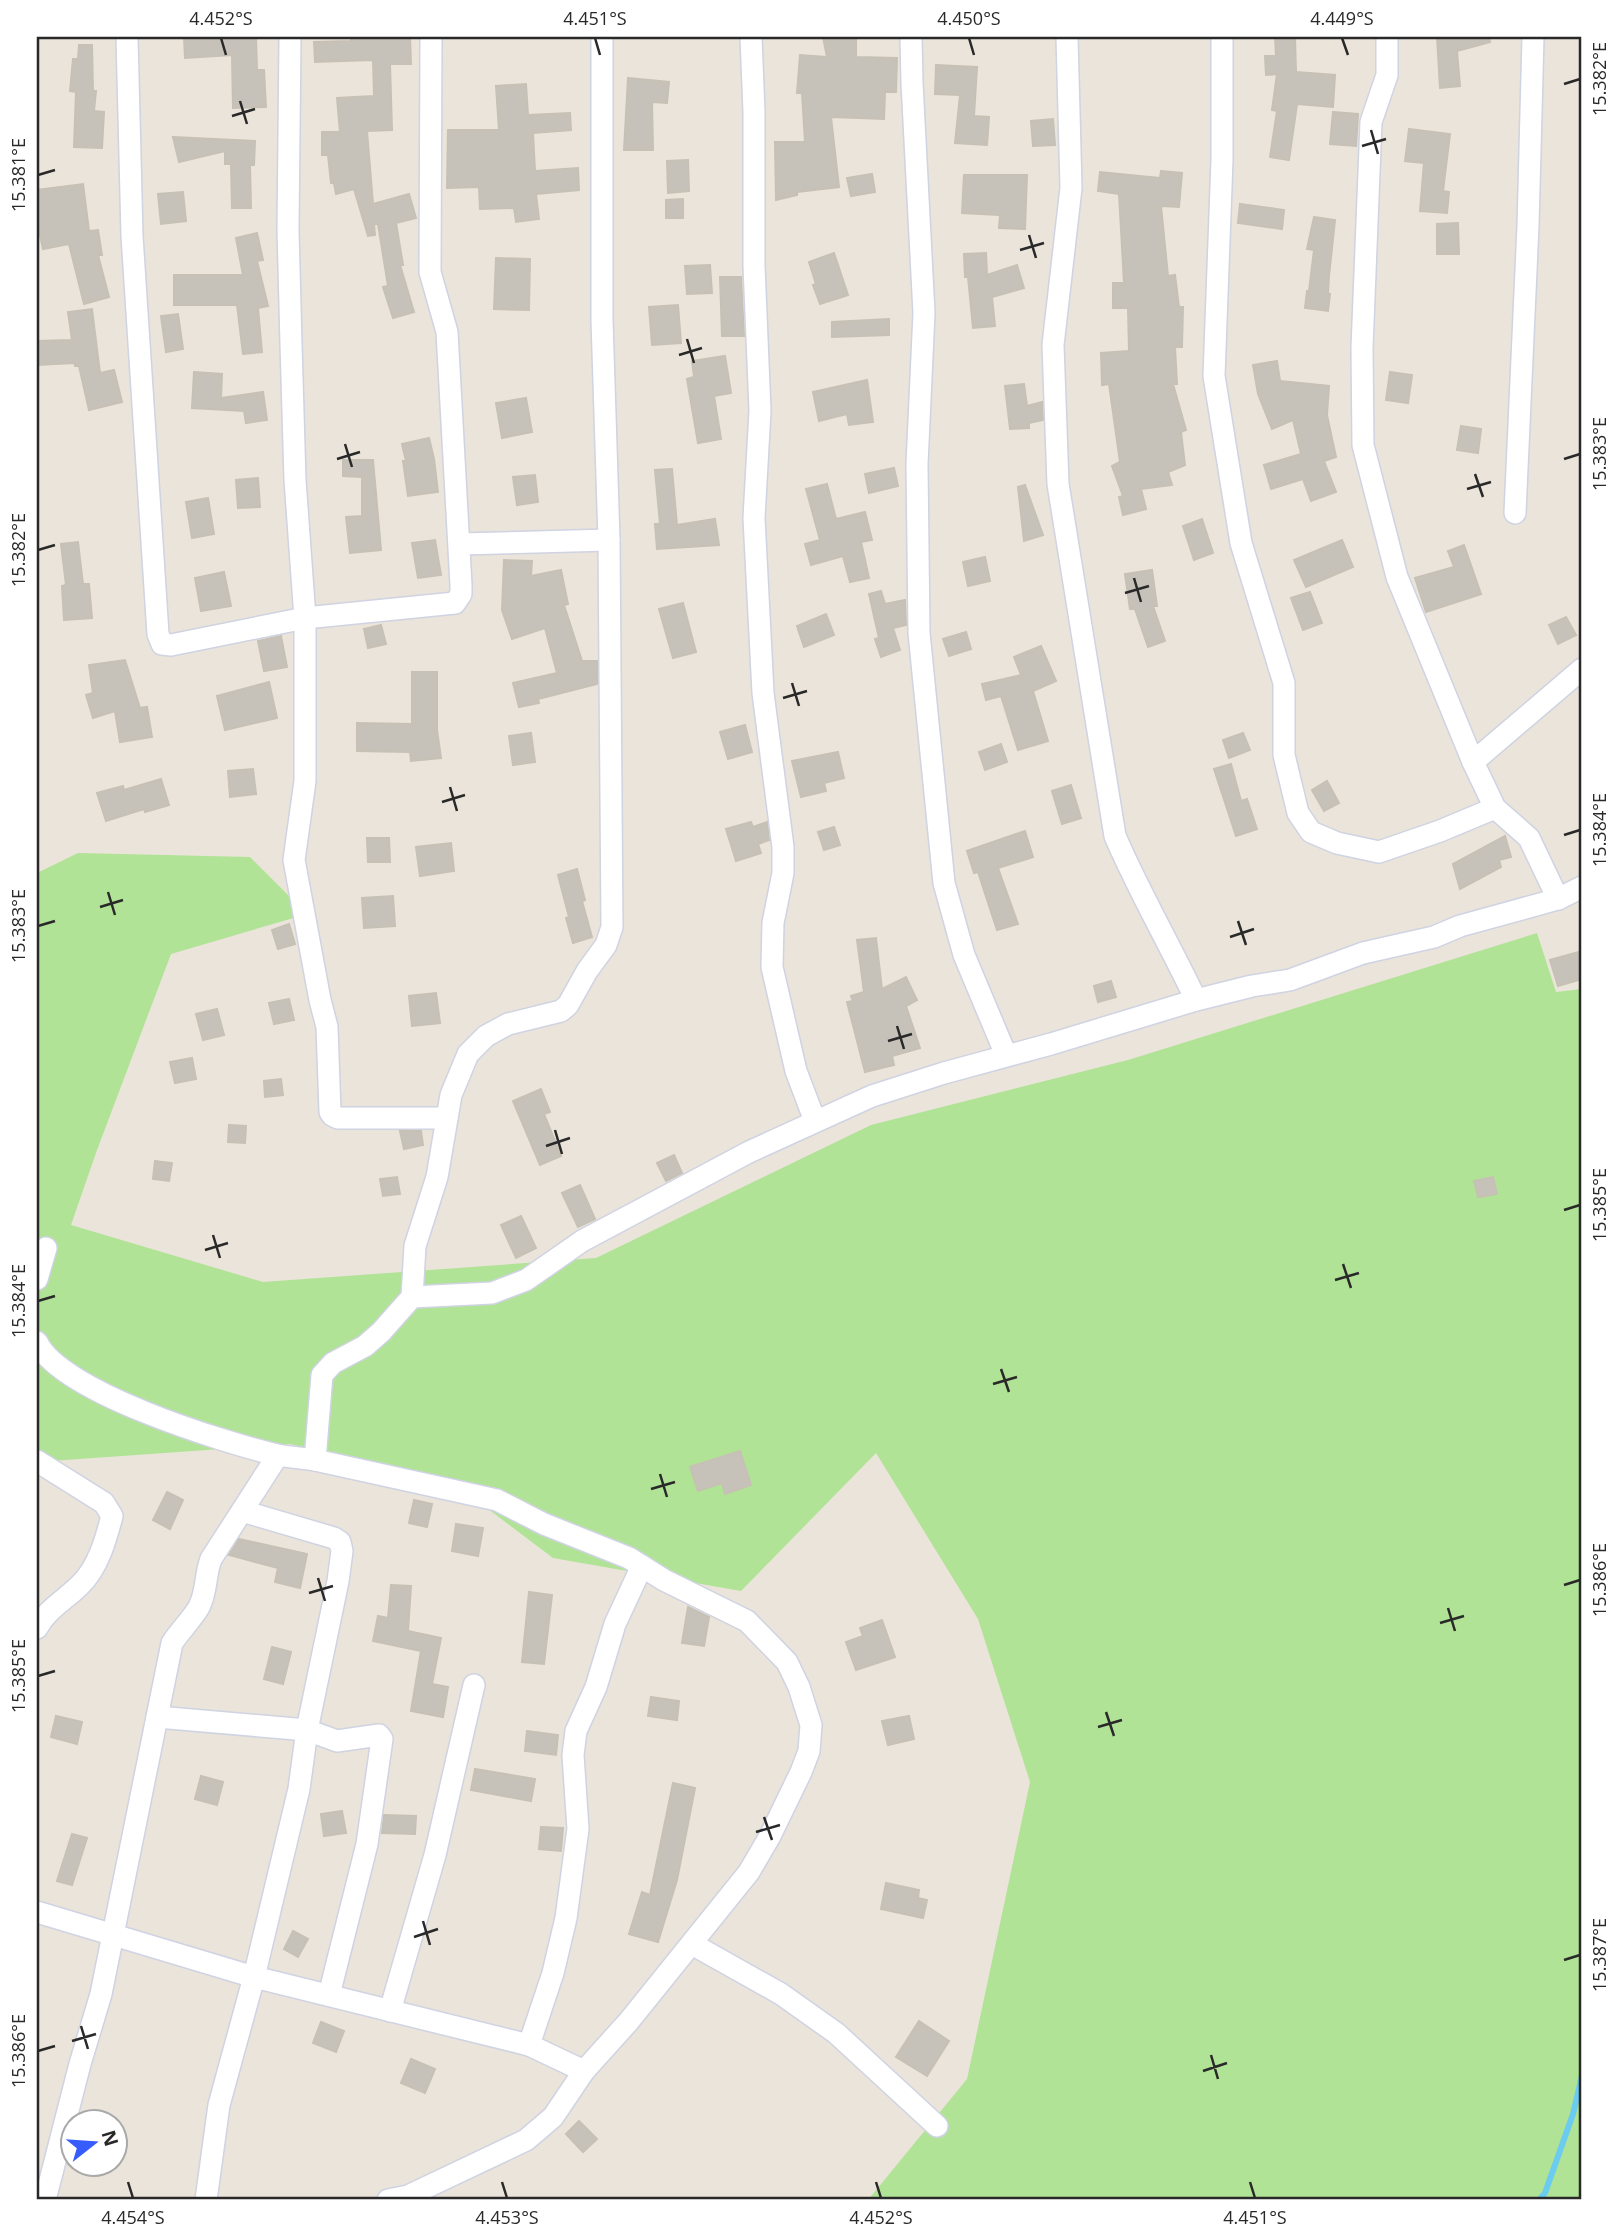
<svg xmlns="http://www.w3.org/2000/svg" width="1619" height="2237" font-family="'Open Sans',sans-serif">
  <style>
    .green { fill: #b0e395 }
    .lines { fill: none; stroke-linecap: round; stroke-linejoin: round }
    .stream { stroke: #6bccf0; stroke-width: 6 }
    .building { fill: #c7c2b9; stroke: #c7c0b4; stroke-width: 2 }
    .street-casing { stroke: #cfd3e2; stroke-width: 24 }
    .street { stroke: #fff; stroke-width: 21 }
    .ticks { fill: none; stroke: #292929; stroke-width: 2.5 }
    .neatline { fill: none; stroke: #292929; stroke-width: 2.5 }
    .ticks-label { font-size: 18px; text-anchor: middle; fill: #292929 }
  </style>
  <rect width="100%" height="100%" fill="#ebe4da"/>
  <!-- green -->
  <polygon class="green" points="78,853 250,857 307,914 171,954 97,1150 71,1225 263,1282 596,1258 871,1125 1128,1060 1537,933 1556,992 1582,989 1582,2200 868,2200 967,2079 1030,1782 978,1619 876,1453 741,1591 553,1558 447,1478 290,1444 37,1462 37,873"/>
  <g class="lines">
    <!-- stream -->
    <polyline class="stream" points="1539,2200 1545,2193 1573,2114 1582,2076"/>
  </g>
  <!-- building -->
  <g class="building">
    <polygon points="184,37 256,37 257,70 264,70 266,107 233,108 232,55 185,58"/>
    <polygon points="351,37 410,37 411,64 390,64 392,130 367,131 373,204 409,194 416,218 396,223 403,265 400,265 414,312 393,318 383,287 388,286 378,224 374,224 375,235 368,236 354,189 336,194 334,183 331,183 328,155 322,155 322,132 340,132 337,98 374,96 373,60 315,62 314,42 351,41"/>
    <polygon points="823,37 856,37 856,57 897,58 896,92 885,92 884,119 831,117 839,187 797,192 797,195 776,200 775,142 805,142 802,93 797,93 800,55 827,57"/>
    <polygon points="1275,37 1295,37 1296,72 1335,75 1333,107 1297,104 1289,160 1270,157 1277,111 1272,110 1277,74 1266,75 1265,56 1276,56"/>
    <polygon points="1437,37 1489,37 1490,42 1457,51 1460,86 1440,88"/>
    <polygon points="79,45 92,45 93,91 96,91 94,111 104,112 102,148 74,147 76,92 70,91 73,59 78,59"/>
    <polygon points="936,65 977,67 974,116 989,117 987,145 955,143 960,95 935,94"/>
    <polygon points="628,78 669,82 667,103 652,102 653,150 624,150"/>
    <polygon points="526,84 528,115 570,113 571,130 533,133 535,171 578,168 579,190 536,194 539,219 516,222 514,208 480,209 479,187 447,188 448,130 499,130 496,86"/>
    <polygon points="1333,112 1358,114 1356,146 1330,144"/>
    <polygon points="1053,119 1055,145 1033,146 1031,121"/>
    <polygon points="1409,129 1450,134 1443,191 1449,192 1447,213 1420,211 1424,163 1405,161"/>
    <polygon points="173,137 255,141 254,165 250,165 251,208 232,208 231,164 225,164 225,151 179,162"/>
    <polygon points="688,160 689,191 668,193 667,161"/>
    <polygon points="1161,171 1182,173 1179,207 1161,206 1168,276 1175,275 1179,307 1183,307 1182,347 1175,347 1177,384 1173,384 1186,430 1181,432 1185,465 1168,472 1172,485 1141,489 1146,509 1123,515 1119,497 1123,496 1112,466 1120,462 1109,384 1102,385 1101,353 1129,351 1128,308 1113,308 1113,283 1124,283 1119,194 1098,191 1100,172 1160,178"/>
    <polygon points="872,174 875,192 851,196 847,178"/>
    <polygon points="964,175 1027,175 1025,229 999,228 1000,215 962,213"/>
    <polygon points="83,184 89,231 98,230 102,255 98,255 109,297 84,304 69,244 43,249 37,221 37,190"/>
    <polygon points="183,192 186,221 161,224 158,194"/>
    <polygon points="683,199 683,218 666,218 666,200"/>
    <polygon points="1240,204 1284,210 1282,229 1238,223"/>
    <polygon points="1314,217 1335,220 1329,276 1328,294 1330,294 1328,311 1305,308 1307,291 1309,291 1314,250 1307,249"/>
    <polygon points="1458,223 1459,254 1437,254 1437,224"/>
    <polygon points="257,233 263,260 257,261 268,306 258,308 262,352 243,354 237,305 174,305 174,275 243,275 236,238"/>
    <polygon points="834,253 848,295 820,304 813,285 816,284 809,262"/>
    <polygon points="986,253 987,275 1017,265 1024,288 992,297 995,326 973,328 968,277 965,277 964,254"/>
    <polygon points="496,258 530,259 529,310 494,309"/>
    <polygon points="710,265 712,293 687,294 685,266"/>
    <polygon points="720,277 741,277 744,336 722,336"/>
    <polygon points="678,305 681,343 652,345 649,307"/>
    <polygon points="92,309 100,373 114,370 122,402 89,410 79,366 75,366 75,363 37,365 37,341 72,340 68,312"/>
    <polygon points="178,314 183,349 166,352 161,316"/>
    <polygon points="889,319 889,335 832,337 832,322"/>
    <polygon points="725,356 731,393 714,396 721,439 698,443 687,379 694,377 692,361"/>
    <polygon points="1277,361 1280,381 1329,386 1327,415 1336,457 1324,461 1336,492 1311,501 1303,479 1271,489 1264,465 1301,454 1293,420 1272,429 1258,394 1253,365"/>
    <polygon points="194,372 222,374 221,398 263,392 267,420 246,423 244,411 192,408"/>
    <polygon points="1390,372 1412,375 1408,403 1386,400"/>
    <polygon points="867,380 873,422 849,425 847,414 819,421 813,392"/>
    <polygon points="1024,384 1027,406 1042,402 1043,420 1029,423 1029,428 1010,429 1005,386"/>
    <polygon points="526,398 532,432 502,438 496,403"/>
    <polygon points="1461,426 1481,429 1478,453 1457,450"/>
    <polygon points="429,438 434,459 438,492 408,496 403,461 406,461 402,444"/>
    <polygon points="343,460 373,460 381,550 350,553 346,517 362,516 362,477 343,476"/>
    <polygon points="894,468 898,486 869,493 865,474"/>
    <polygon points="672,469 677,525 715,519 719,545 657,549 655,524 660,524 655,470"/>
    <polygon points="535,475 538,502 517,505 513,477"/>
    <polygon points="258,478 260,507 238,508 236,480"/>
    <polygon points="827,484 836,519 865,512 872,540 861,542 869,578 850,582 843,556 811,565 805,544 820,540 806,489"/>
    <polygon points="1025,485 1043,535 1024,541 1018,487"/>
    <polygon points="208,498 214,534 192,538 186,502"/>
    <polygon points="1202,519 1213,553 1194,560 1183,526"/>
    <polygon points="435,540 441,575 418,578 412,543"/>
    <polygon points="1342,540 1353,567 1306,587 1294,560"/>
    <polygon points="78,542 83,584 89,584 92,618 64,620 62,586 66,585 61,544"/>
    <polygon points="1464,545 1481,594 1426,612 1415,578 1454,567 1448,551"/>
    <polygon points="985,557 990,581 968,586 963,562"/>
    <polygon points="504,560 532,561 531,576 561,570 568,604 564,605 582,661 597,661 597,684 538,699 539,703 519,707 513,683 557,673 545,628 512,639 502,610"/>
    <polygon points="1152,570 1157,606 1153,606 1165,641 1148,647 1135,609 1130,609 1125,574"/>
    <polygon points="224,572 231,606 201,611 195,578"/>
    <polygon points="881,591 885,604 905,600 906,625 893,628 900,650 881,657 875,639 879,638 869,594"/>
    <polygon points="1310,592 1322,623 1303,630 1291,598"/>
    <polygon points="683,603 696,652 673,658 659,609"/>
    <polygon points="826,614 834,635 804,647 797,626"/>
    <polygon points="1566,617 1576,635 1558,644 1549,625"/>
    <polygon points="381,625 386,644 368,648 364,629"/>
    <polygon points="966,632 971,649 949,656 943,639"/>
    <polygon points="281,636 287,667 264,671 258,641"/>
    <polygon points="1041,646 1056,681 1033,691 1048,741 1018,750 1001,696 986,700 982,684 1021,675 1014,657"/>
    <polygon points="125,660 140,708 147,707 152,737 120,742 115,711 93,718 86,695 93,693 89,665"/>
    <polygon points="412,672 437,672 437,730 441,758 411,761 410,752 357,751 357,723 412,724"/>
    <polygon points="269,682 277,718 225,730 217,696"/>
    <polygon points="745,725 752,752 728,759 720,732"/>
    <polygon points="531,733 535,762 513,765 509,736"/>
    <polygon points="1243,733 1250,750 1229,758 1223,740"/>
    <polygon points="1001,744 1007,762 985,770 979,752"/>
    <polygon points="838,752 844,778 824,783 826,791 801,797 792,761"/>
    <polygon points="1231,764 1241,801 1247,799 1257,829 1236,836 1214,769"/>
    <polygon points="253,769 256,794 230,797 228,771"/>
    <polygon points="161,779 169,805 145,812 144,809 106,821 97,793 123,786 124,790"/>
    <polygon points="1327,781 1339,803 1324,811 1312,790"/>
    <polygon points="1071,785 1081,818 1062,824 1052,791"/>
    <polygon points="751,822 753,827 767,822 769,840 758,844 761,853 736,861 726,829"/>
    <polygon points="834,827 840,845 824,850 818,832"/>
    <polygon points="1025,831 1033,857 998,868 1018,924 997,930 978,872 974,873 967,851"/>
    <polygon points="1505,836 1511,857 1499,860 1501,867 1460,889 1453,864"/>
    <polygon points="367,838 389,838 390,862 368,862"/>
    <polygon points="451,843 454,871 420,876 416,847"/>
    <polygon points="577,869 585,900 582,901 592,937 573,943 566,918 569,917 558,875"/>
    <polygon points="393,896 395,926 364,928 362,898"/>
    <polygon points="289,924 295,944 278,949 272,930"/>
    <polygon points="876,938 882,989 906,977 917,1000 906,1006 920,1048 892,1056 894,1065 865,1072 847,1002 853,1001 851,996 864,992 857,940"/>
    <polygon points="1582,951 1582,979 1558,986 1550,960"/>
    <polygon points="1111,981 1116,997 1098,1002 1094,986"/>
    <polygon points="436,993 440,1023 412,1026 409,996"/>
    <polygon points="289,999 294,1020 274,1024 269,1003"/>
    <polygon points="217,1009 224,1035 203,1040 196,1014"/>
    <polygon points="192,1058 196,1079 175,1083 170,1062"/>
    <polygon points="281,1079 283,1095 265,1097 264,1081"/>
    <polygon points="541,1089 550,1112 544,1114 561,1156 540,1165 513,1101"/>
    <polygon points="229,1125 246,1126 245,1143 228,1142"/>
    <polygon points="400,1131 421,1131 423,1145 404,1149"/>
    <polygon points="674,1155 682,1173 666,1181 657,1163"/>
    <polygon points="155,1161 172,1163 169,1181 153,1179"/>
    <polygon points="397,1177 400,1194 383,1196 380,1179"/>
    <polygon points="1493,1177 1497,1194 1478,1197 1474,1181"/>
    <polygon points="580,1185 595,1219 578,1227 562,1193"/>
    <polygon points="521,1216 536,1248 516,1258 501,1225"/>
    <polygon points="740,1451 751,1485 725,1494 722,1483 698,1491 690,1467"/>
    <polygon points="167,1492 183,1500 170,1529 153,1520"/>
    <polygon points="414,1500 432,1504 427,1527 409,1523"/>
    <polygon points="456,1524 483,1528 478,1556 452,1551"/>
    <polygon points="239,1539 307,1554 300,1588 275,1582 278,1568 229,1555"/>
    <polygon points="391,1585 411,1586 408,1631 441,1638 432,1684 448,1687 443,1717 411,1711 421,1651 373,1641 378,1616 388,1618"/>
    <polygon points="529,1592 552,1595 544,1664 522,1662"/>
    <polygon points="688,1607 709,1617 704,1646 682,1643"/>
    <polygon points="882,1620 895,1657 856,1670 846,1642 863,1636 860,1628"/>
    <polygon points="272,1647 291,1652 283,1684 264,1679"/>
    <polygon points="651,1697 679,1701 677,1720 648,1716"/>
    <polygon points="56,1716 82,1722 77,1744 51,1737"/>
    <polygon points="909,1716 914,1739 888,1745 882,1721"/>
    <polygon points="527,1731 558,1735 556,1755 525,1751"/>
    <polygon points="475,1769 535,1779 531,1801 471,1790"/>
    <polygon points="201,1776 223,1782 217,1805 195,1799"/>
    <polygon points="673,1783 695,1788 677,1880 658,1942 629,1934 642,1892 650,1895"/>
    <polygon points="342,1811 346,1833 324,1836 321,1814"/>
    <polygon points="384,1815 416,1816 415,1834 382,1833"/>
    <polygon points="541,1827 563,1828 561,1851 539,1849"/>
    <polygon points="72,1834 87,1838 72,1885 57,1881"/>
    <polygon points="886,1883 919,1890 918,1898 927,1900 923,1918 881,1909"/>
    <polygon points="293,1931 308,1939 298,1957 284,1949"/>
    <polygon points="919,2021 949,2041 927,2076 896,2057"/>
    <polygon points="321,2022 344,2031 336,2052 313,2043"/>
    <polygon points="411,2059 435,2069 425,2093 401,2083"/>
    <polygon points="579,2121 597,2139 583,2152 566,2134"/>
  </g>
  <g class="lines">
    <!-- street casing -->
    <g class="street-casing">
      <g id="street">
        <polyline points="127,37 132,236 158,634 162,644 171,645 305,618 455,603 461,594 461,585 447,332 430,272 431,37"/>
        <polyline points="290,37 288,230 291,344 295,480 305,618 305,781 294,860 320,1000 327,1027 330,1112 332,1115 338,1118 447,1118"/>
        <polyline points="751,37 754,112 754,266 760,411 754,518 763,693 783,847 783,873 773,923 772,967 796,1071 815,1121"/>
        <polyline points="911,37 912,83 924,313 917,464 919,633 944,883 964,955 1006,1055"/>
        <path d="M1067 37 1071 188 1053 345 1058 484 1115 836C1139 892 1170 945 1196 1000"/>
        <polyline points="1222,37 1222,160 1214,376 1241,543 1284,683 1284,755 1298,813 1311,832 1337,843 1379,852 1440,831 1495,808"/>
        <polyline points="1387,37 1387,75 1371,122 1362,348 1363,445 1397,577 1473,762 1495,808 1529,838 1558,899"/>
        <polyline points="1515,513 1528,226 1533,37"/>
        <polyline points="460,544 609,540"/>
        <polyline points="1473,762 1582,669"/>
        <polyline points="37,1279 46,1248"/>
        <polyline points="412,1297 492,1293 526,1280 582,1241 749,1152 872,1096 944,1073 1051,1044 1196,1000 1252,986 1290,980 1363,953 1434,937 1460,926 1558,899 1582,887"/>
        <path d="M37 1342C60 1392 223 1442 277 1455 289 1457 302 1458 315 1460"/>
        <path d="M37 1461 104 1503 112 1516C106 1539 98 1568 80 1585 65 1600 47 1609 37 1628"/>
        <polyline points="157,1717 307,1730 337,1741 379,1735 382,1739 367,1844 329,1995"/>
        <polyline points="37,1912 254,1977 529,2045 584,2071"/>
        <polyline points="692,1944 781,1994 836,2033 937,2126"/>
        <polyline points="390,2011 435,1855 474,1685"/>
        <polyline points="529,2045 553,1973 566,1918 578,1829 573,1755 576,1731 596,1687 615,1624 642,1566"/>
        <path d="M45 2200 80 2064 101 1994 172 1643C180 1631 192 1619 199 1607 207 1592 205 1574 211 1559L278 1455"/>
        <polyline points="206,2200 219,2105 254,1977 299,1789 307,1730 338,1581 342,1551 340,1542 334,1538 242,1511"/>
        <polyline points="388,2200 408,2196 526,2140 553,2117 584,2071 629,2021 749,1872 770,1836 801,1772 809,1751 811,1725 799,1687 787,1662 747,1621 664,1580 629,1558 544,1524 497,1500 315,1460 322,1375 333,1363 365,1346 381,1332 412,1297 415,1246 437,1177 451,1095 468,1054 486,1036 508,1024 561,1011 568,1005 587,971 606,945 612,927 609,540 602,320 602,37"/>
      </g>
    </g>
    <!-- street -->
    <use href="#street" class="street"/>
  </g>
  <!-- ticks -->
  <path class="ticks" d="M221 38 226 55M595 38 600 55M969 38 974 55M1342 38 1348 55M1564 84 1580 79M240 101 247 124M232 116 255 109M1371 130 1378 154M1362 146 1386 139M38 175 55 170M1029 235 1036 258M1020 250 1044 243M687 339 694 363M679 355 702 348M345 444 352 467M337 459 360 452M1564 459 1580 454M1475 474 1483 497M1467 489 1491 482M38 550 55 545M1134 578 1141 602M1125 593 1149 586M792 683 799 706M783 698 807 691M450 787 457 811M442 802 465 795M1564 835 1580 830M108 892 115 915M100 907 123 900M1238 921 1246 945M38 926 55 921M1230 937 1254 929M897 1026 904 1049M888 1041 912 1034M555 1130 562 1154M546 1146 570 1138M1564 1210 1580 1205M213 1235 220 1258M205 1250 228 1243M1343 1264 1351 1288M1335 1280 1359 1273M38 1301 55 1296M1001 1369 1009 1392M993 1384 1017 1377M660 1474 667 1497M651 1489 675 1482M318 1578 325 1601M1564 1585 1580 1580M309 1593 333 1586M1448 1608 1455 1631M1440 1623 1464 1616M38 1676 55 1671M1106 1712 1114 1736M1098 1727 1122 1720M764 1817 772 1840M756 1832 780 1825M423 1921 430 1945M414 1937 438 1929M1564 1960 1580 1955M81 2026 88 2049M72 2041 96 2034M38 2051 55 2046M1211 2055 1218 2079M1203 2071 1227 2063M128 2182 133 2198M502 2182 507 2198M876 2182 881 2198M1250 2182 1255 2198"/>
  <!-- border -->
  <rect width="1619" height="2237" fill="none" stroke="#ffffff" stroke-width="77"/>
  <!-- north arrow -->
  <g transform="translate(94 2143) rotate(73)"><circle r="33" fill="#ffffff" stroke="#a9a9a9" stroke-width="2"/>
  <path d="M0-5L12 26L0 18L-12 26Z" fill="#375cfc"/>
  <text y="-10" font-size="19" font-weight="bold" text-anchor="middle" fill="#292929">N</text>
  </g>
  <rect x="38" y="38" width="1542" height="2160" class="neatline"/>
  <g class="ticks-label">
    <text x="221" y="25">4.452°S</text>
    <text x="595" y="25">4.451°S</text>
    <text x="969" y="25">4.450°S</text>
    <text x="1342" y="25">4.449°S</text>
    <text transform="translate(1600 79) rotate(-90)" y="6">15.382°E</text>
    <text transform="translate(19 175) rotate(-90)" y="6">15.381°E</text>
    <text transform="translate(1600 454) rotate(-90)" y="6">15.383°E</text>
    <text transform="translate(19 550) rotate(-90)" y="6">15.382°E</text>
    <text transform="translate(1600 830) rotate(-90)" y="6">15.384°E</text>
    <text transform="translate(19 926) rotate(-90)" y="6">15.383°E</text>
    <text transform="translate(1600 1205) rotate(-90)" y="6">15.385°E</text>
    <text transform="translate(19 1301) rotate(-90)" y="6">15.384°E</text>
    <text transform="translate(1600 1580) rotate(-90)" y="6">15.386°E</text>
    <text transform="translate(19 1676) rotate(-90)" y="6">15.385°E</text>
    <text transform="translate(1600 1955) rotate(-90)" y="6">15.387°E</text>
    <text transform="translate(19 2051) rotate(-90)" y="6">15.386°E</text>
    <text x="133" y="2224">4.454°S</text>
    <text x="507" y="2224">4.453°S</text>
    <text x="881" y="2224">4.452°S</text>
    <text x="1255" y="2224">4.451°S</text>
  </g>
</svg>
